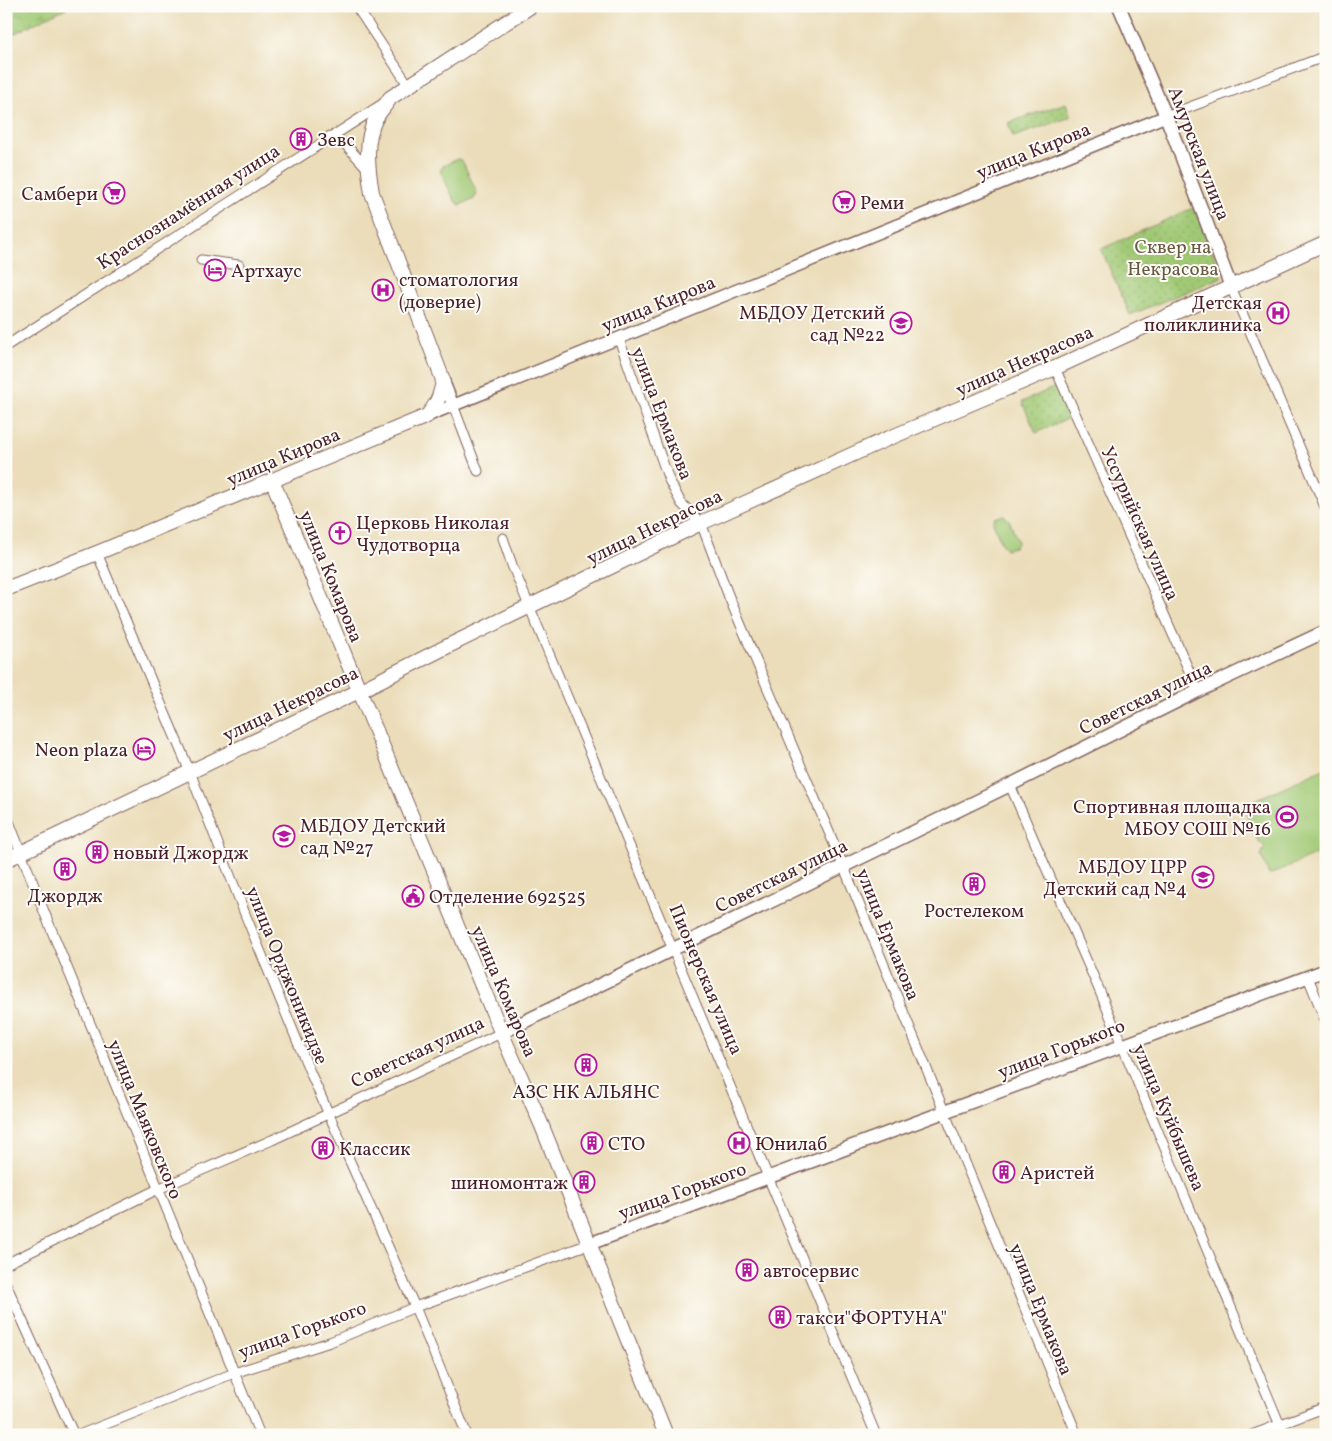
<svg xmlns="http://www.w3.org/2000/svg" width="1332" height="1441" font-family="Vollkorn,serif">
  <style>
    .green { fill: url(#green-dots); stroke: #767450 }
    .wetland { fill: url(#wetland-marsh); stroke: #767450 }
    .pitch { fill: #a1c974; stroke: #767450 }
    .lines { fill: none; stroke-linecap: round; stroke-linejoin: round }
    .minor-casing { stroke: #82625d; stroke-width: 11 }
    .tertiary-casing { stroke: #82625d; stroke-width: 14 }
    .secondary-casing { stroke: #82625d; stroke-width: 15 }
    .primary-casing { stroke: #82625d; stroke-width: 16 }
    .trunk-casing { stroke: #82625d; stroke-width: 16 }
    .minor { stroke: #fff; stroke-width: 9 }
    .tertiary { stroke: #fff; stroke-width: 11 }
    .secondary { stroke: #fff; stroke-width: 12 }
    .primary { stroke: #fff; stroke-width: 14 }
    .trunk { stroke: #fff; stroke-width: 14 }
    .labels { text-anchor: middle; stroke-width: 4; stroke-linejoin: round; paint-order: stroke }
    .poi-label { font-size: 19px; fill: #4a1f2b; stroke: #fdfcf7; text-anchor: start }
    .street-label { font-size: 19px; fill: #4a1f2b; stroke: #fdfcf7 }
    .park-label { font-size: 19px; fill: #685a45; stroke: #fdfcf7 }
  </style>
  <defs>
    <pattern id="green-dots" width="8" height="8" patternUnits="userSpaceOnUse" patternTransform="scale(1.25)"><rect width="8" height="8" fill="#a1c974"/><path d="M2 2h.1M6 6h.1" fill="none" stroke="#8cac65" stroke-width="1.8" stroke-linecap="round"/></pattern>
    <pattern id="wetland-marsh" width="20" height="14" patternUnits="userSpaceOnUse" patternTransform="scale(1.25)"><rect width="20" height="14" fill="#a1c974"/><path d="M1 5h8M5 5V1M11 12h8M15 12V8" fill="none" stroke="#8cac65"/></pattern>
  </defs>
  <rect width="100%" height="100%" fill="#fdfcf7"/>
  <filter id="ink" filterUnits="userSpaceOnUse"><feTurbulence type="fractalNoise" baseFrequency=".02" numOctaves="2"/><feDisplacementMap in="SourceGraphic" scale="10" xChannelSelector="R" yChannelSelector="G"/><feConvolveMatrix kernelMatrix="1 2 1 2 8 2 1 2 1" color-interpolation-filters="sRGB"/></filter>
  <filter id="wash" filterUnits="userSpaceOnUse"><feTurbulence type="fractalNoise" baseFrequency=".0096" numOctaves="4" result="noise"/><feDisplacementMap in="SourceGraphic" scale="20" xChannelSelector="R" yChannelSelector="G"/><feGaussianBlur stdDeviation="1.12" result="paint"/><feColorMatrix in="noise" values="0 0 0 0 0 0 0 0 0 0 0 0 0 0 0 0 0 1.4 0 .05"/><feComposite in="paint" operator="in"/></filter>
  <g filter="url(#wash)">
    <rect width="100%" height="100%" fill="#ebddb9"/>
    <!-- green -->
    <g class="green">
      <polygon points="1066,103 1071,117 1013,137 1008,123"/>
      <polygon points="1195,207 1222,277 1130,315 1101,249"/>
      <polygon points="1057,386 1071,417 1036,433 1022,402"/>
    </g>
    <!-- wetland -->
    <polygon class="wetland" points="6,6 70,6 11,35 6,35"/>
    <!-- pitch -->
    <g class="pitch">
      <polygon points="457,159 459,159 463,162 477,193 474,199 460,205 455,201 440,171 443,166"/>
      <polygon points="1004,515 1009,520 1018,542 1014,547 1006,549 1002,545 993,522 995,518"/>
      <path d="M1326 768V850L1269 875 1261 855 1265 847C1253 838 1245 819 1246 804Z"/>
    </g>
  </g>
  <g filter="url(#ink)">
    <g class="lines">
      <!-- minor casing -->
      <g class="minor-casing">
        <g id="minor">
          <polyline points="356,6 409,86"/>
          <polyline points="1166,116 1326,56"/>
          <polyline points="330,136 345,144 367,168"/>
          <polyline points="201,260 239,265"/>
          <polyline points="1231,287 1326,509"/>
          <polyline points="619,339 669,480 681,503 701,523 729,597 843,865 1077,1435"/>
          <polyline points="6,346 384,103"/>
          <polyline points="1055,368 1198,691"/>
          <polyline points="453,405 478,471"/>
          <polyline points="503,538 512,565 876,1435"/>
          <polyline points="97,553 190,772 245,914 310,1072 415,1307 467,1435"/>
          <polyline points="1010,785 1098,987 1284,1435"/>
          <polyline points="6,814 47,919 260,1435"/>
          <polyline points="1308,977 1326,1022"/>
          <polyline points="6,1264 158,1189 272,1140 501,1033"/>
          <polyline points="6,1284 74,1435"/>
          <polyline points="79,1435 234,1373 330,1342 415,1307 589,1244"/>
          <polyline points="1252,1435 1326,1407"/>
        </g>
      </g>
      <!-- tertiary casing -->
      <g class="tertiary-casing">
        <g id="tertiary">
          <polyline points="443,380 453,405"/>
          <polyline points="427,416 1166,116"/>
        </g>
      </g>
      <!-- secondary casing -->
      <g class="secondary-casing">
        <g id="secondary">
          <polyline points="1119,6 1166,116 1231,287"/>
          <polyline points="501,1033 1010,785 1198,691 1326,631"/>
          <polyline points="589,1244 1326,970"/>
        </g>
      </g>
      <!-- primary casing -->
      <g class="primary-casing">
        <polyline id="primary" points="359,691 448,646 701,523 880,442 1055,368 1326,243"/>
      </g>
      <!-- trunk casing -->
      <g class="trunk-casing">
        <g id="trunk">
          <polyline points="272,480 499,1027 542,1126 666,1435"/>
          <path d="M6 589 97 553 427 416C437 404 441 395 443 380L372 193C368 169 364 140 376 118 380 111 386 105 390 98L531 6"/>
          <polyline points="6,860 359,691"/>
        </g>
      </g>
      <!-- minor -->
      <use href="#minor" class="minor"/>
      <!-- tertiary -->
      <use href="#tertiary" class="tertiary"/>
      <!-- secondary -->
      <use href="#secondary" class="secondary"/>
      <!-- primary -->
      <use href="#primary" class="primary"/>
      <!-- trunk -->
      <use href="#trunk" class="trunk"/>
    </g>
  </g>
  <!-- icons -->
  <defs>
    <g id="building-ring" transform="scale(1.125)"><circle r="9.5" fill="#fdfcf7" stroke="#b5179e" stroke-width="1.5"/><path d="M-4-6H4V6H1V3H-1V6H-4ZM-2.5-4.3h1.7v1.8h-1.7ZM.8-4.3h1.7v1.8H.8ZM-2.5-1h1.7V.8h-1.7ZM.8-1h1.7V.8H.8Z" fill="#b5179e"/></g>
    <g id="supermarket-ring" transform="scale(1.125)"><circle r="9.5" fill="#fdfcf7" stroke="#b5179e" stroke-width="1.5"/><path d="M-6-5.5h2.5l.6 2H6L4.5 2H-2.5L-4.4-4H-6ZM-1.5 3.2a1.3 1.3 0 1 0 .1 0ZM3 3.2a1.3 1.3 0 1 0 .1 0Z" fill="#b5179e"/></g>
    <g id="hotel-ring" transform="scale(1.125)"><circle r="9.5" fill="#fdfcf7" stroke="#b5179e" stroke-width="1.5"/><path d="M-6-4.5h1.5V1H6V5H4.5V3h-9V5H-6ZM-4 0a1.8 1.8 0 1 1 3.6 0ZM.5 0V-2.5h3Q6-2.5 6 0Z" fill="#b5179e"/></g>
    <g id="hospital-ring" transform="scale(1.125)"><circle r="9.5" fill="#fdfcf7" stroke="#b5179e" stroke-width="1.5"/><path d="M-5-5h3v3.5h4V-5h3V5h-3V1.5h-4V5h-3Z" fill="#b5179e"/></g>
    <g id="school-ring" transform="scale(1.125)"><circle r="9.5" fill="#fdfcf7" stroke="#b5179e" stroke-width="1.5"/><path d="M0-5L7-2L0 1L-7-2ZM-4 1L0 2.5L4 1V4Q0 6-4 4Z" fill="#b5179e"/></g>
    <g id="church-ring" transform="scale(1.125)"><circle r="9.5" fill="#fdfcf7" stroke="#b5179e" stroke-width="1.5"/><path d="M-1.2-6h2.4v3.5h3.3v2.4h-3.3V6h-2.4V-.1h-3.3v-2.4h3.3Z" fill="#b5179e"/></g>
    <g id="stadium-ring" transform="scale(1.125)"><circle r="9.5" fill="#fdfcf7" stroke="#b5179e" stroke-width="1.5"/><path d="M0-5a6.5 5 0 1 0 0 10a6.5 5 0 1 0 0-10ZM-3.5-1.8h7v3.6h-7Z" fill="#b5179e"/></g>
    <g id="civic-ring" transform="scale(1.125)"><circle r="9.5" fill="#fdfcf7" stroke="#b5179e" stroke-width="1.5"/><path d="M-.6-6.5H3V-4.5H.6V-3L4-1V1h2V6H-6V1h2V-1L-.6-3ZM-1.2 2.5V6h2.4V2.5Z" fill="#b5179e"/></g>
  </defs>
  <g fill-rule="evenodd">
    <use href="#building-ring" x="301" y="139"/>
    <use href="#supermarket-ring" x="114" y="193"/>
    <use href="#supermarket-ring" x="844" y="202"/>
    <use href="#hotel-ring" x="215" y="270"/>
    <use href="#hospital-ring" x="383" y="290"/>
    <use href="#hospital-ring" x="1278" y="313"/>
    <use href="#school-ring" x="901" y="323"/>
    <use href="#church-ring" x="340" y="533"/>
    <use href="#hotel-ring" x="144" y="749"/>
    <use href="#stadium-ring" x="1287" y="817"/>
    <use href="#school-ring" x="284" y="836"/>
    <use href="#building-ring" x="97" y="852"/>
    <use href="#building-ring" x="65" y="869"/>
    <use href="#school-ring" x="1203" y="877"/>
    <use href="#building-ring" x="974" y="884"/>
    <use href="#civic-ring" x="413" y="896"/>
    <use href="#building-ring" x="586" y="1065"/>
    <use href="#building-ring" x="592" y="1143"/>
    <use href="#hospital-ring" x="739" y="1143"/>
    <use href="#building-ring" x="323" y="1148"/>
    <use href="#building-ring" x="1004" y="1172"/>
    <use href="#building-ring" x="584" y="1182"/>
    <use href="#building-ring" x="747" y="1270"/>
    <use href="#building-ring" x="780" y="1317"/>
  </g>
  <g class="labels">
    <!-- poi labels -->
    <g class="poi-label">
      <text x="317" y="146">Зевс</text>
      <text x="98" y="200" text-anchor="end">Самбери</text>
      <text x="860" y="209">Реми</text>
      <text x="231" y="277">Артхаус</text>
      <text x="399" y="286">стоматология<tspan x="399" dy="22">(доверие)</tspan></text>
      <text x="1262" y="309" text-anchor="end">Детская<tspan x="1262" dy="22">поликлиника</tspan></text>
      <text x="885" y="319" text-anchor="end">МБДОУ Детский<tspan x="885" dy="22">сад №22</tspan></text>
      <text x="356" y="529">Церковь Николая<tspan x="356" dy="22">Чудотворца</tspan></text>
      <text x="128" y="756" text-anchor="end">Neon plaza</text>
      <text x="1271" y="813" text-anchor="end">Спортивная площадка<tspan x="1271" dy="22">МБОУ СОШ №16</tspan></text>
      <text x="300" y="832">МБДОУ Детский<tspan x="300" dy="22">сад №27</tspan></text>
      <text x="113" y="859">новый Джордж</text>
      <text x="1187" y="873" text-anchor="end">МБДОУ ЦРР<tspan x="1187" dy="22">Детский сад №4</tspan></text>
      <text x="65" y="902" text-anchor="middle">Джордж</text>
      <text x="429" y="903">Отделение 692525</text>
      <text x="974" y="917" text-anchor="middle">Ростелеком</text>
      <text x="586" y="1098" text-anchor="middle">АЗС НК АЛЬЯНС</text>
      <text x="608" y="1150">СТО</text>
      <text x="755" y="1150">Юнилаб</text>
      <text x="339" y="1155">Классик</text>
      <text x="1020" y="1179">Аристей</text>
      <text x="568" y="1189" text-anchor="end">шиномонтаж</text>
      <text x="763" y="1277">автосервис</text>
      <text x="796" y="1324">такси"ФОРТУНА"</text>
    </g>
    <!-- street labels -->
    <g class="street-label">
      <text transform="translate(1033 150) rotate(-22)" y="7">улица Кирова</text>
      <text transform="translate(1200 153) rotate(69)" y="7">Амурская улица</text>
      <text transform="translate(188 206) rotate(-33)" y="7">Краснознамённая улица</text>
      <text transform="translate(658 303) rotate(-22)" y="7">улица Кирова</text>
      <text transform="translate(1024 360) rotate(-24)" y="7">улица Некрасова</text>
      <text transform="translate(663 413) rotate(69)" y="7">улица Ермакова</text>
      <text transform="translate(283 456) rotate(-23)" y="7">улица Кирова</text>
      <text transform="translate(1141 523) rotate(66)" y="7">Уссурийская улица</text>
      <text transform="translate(654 526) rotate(-26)" y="7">улица Некрасова</text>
      <text transform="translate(332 576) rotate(68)" y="7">улица Комарова</text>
      <text transform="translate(1145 697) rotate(-26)" y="7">Советская улица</text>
      <text transform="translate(290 703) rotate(-26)" y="7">улица Некрасова</text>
      <text transform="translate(781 875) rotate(-26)" y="7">Советская улица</text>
      <text transform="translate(889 934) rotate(68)" y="7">улица Ермакова</text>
      <text transform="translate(288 975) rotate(68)" y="7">улица Орджоникидзе</text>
      <text transform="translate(707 979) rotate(67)" y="7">Пионерская улица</text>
      <text transform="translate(505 991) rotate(67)" y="7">улица Комарова</text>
      <text transform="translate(1061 1048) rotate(-21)" y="7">улица Горького</text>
      <text transform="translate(417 1051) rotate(-25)" y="7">Советская улица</text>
      <text transform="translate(1170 1117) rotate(67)" y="7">улица Куйбышева</text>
      <text transform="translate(146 1119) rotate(68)" y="7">улица Маяковского</text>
      <text transform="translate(682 1190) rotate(-20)" y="7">улица Горького</text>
      <text transform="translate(1042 1309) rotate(68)" y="7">улица Ермакова</text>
      <text transform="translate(302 1329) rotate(-20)" y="7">улица Горького</text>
    </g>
    <!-- park labels -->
    <g class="park-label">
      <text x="1173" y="253">Сквер на<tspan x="1173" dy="22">Некрасова</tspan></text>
    </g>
  </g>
  <!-- margin -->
  <rect width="1332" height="1441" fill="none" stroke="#fdfcf7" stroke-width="25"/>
</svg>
